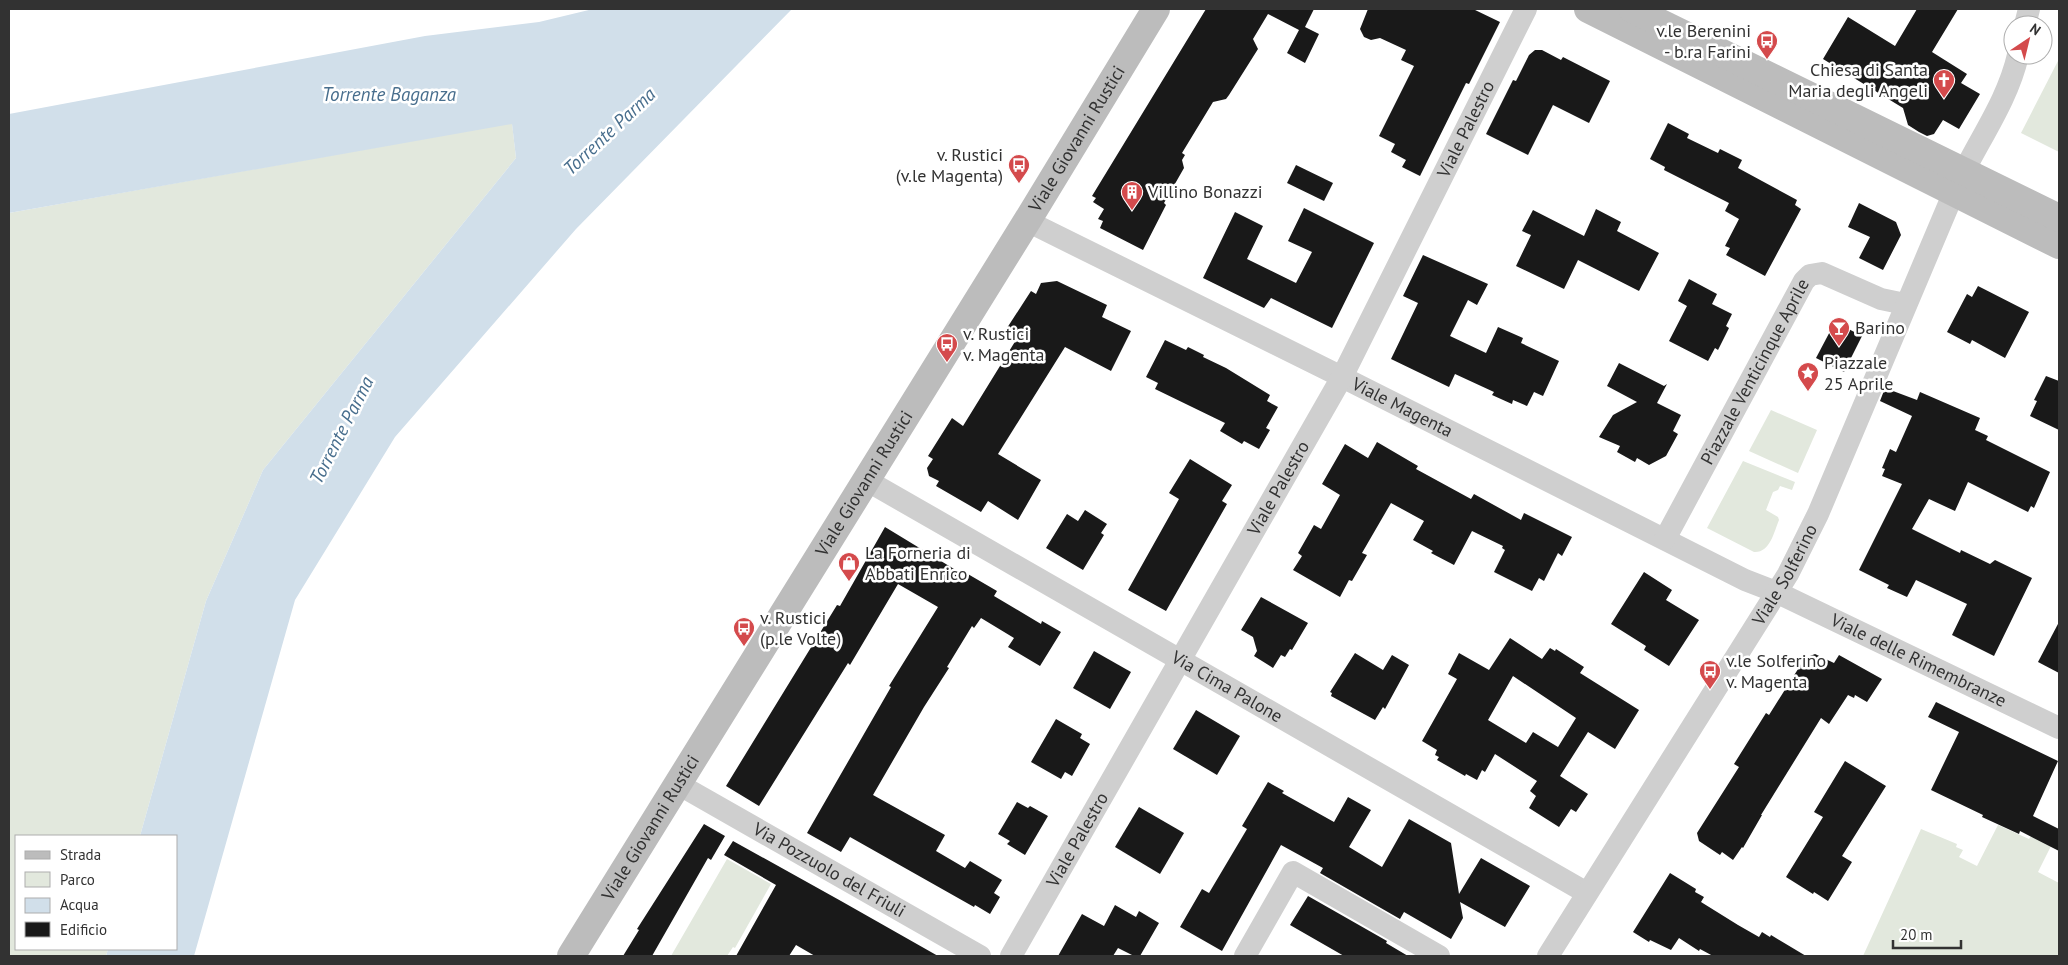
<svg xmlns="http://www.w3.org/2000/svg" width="2068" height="965" font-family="'PT Sans',sans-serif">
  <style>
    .green { fill: #e2e8dd }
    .water { fill: #d1dfea }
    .building { fill: #191919; fill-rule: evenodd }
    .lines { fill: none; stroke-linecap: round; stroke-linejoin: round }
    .minor { stroke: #cfcfcf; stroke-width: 22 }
    .secondary { stroke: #bcbcbc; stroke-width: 28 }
    .labels { text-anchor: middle; stroke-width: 5; stroke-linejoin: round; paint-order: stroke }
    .poi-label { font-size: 18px; fill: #323232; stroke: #fff; text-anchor: start }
    .street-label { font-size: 18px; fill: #323232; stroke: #fff }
    .water-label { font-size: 19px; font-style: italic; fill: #486e8d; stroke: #fff }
  </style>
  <rect width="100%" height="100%" fill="#fff"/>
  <!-- green -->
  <g class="green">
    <polygon points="2059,59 2059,152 2021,133"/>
    <polygon points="512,123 516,158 263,470 206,601 140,836 16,836 16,949 108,949 106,956 9,956 9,213"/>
    <polygon points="1771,410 1817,430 1798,473 1749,451"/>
    <path d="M1743 461 1795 482 1792 490 1780 486 1778 490 1773 492 1766 510 1778 517 1779 520C1774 532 1770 553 1754 552L1707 528Z"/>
    <polygon points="1998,825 2029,839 2031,836 2051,846 2038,872 2059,883 2059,956 1863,956 1921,829 1957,844 1956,847 1963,850 1959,857 1977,866"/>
    <polygon points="727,859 771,884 735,948 733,947 727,956 671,956"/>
  </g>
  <!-- water -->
  <polygon class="water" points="593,9 792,9 576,229 395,437 295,600 194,956 106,956 108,949 176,949 176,836 140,836 206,601 263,470 516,158 512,124 9,213 9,114 425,36 539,22"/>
  <!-- building -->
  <g class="building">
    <polygon points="1206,9 1314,9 1305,27 1319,34 1305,63 1287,53 1299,30 1268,14 1253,39 1258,49 1229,95 1226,99 1213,102 1182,153 1185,155 1182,160 1184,168 1164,203 1166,205 1143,250 1100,228 1103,221 1098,219 1104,209 1093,202 1096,198 1092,196"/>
    <polygon points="1368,9 1473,9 1500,22 1469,84 1466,83 1420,176 1402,167 1406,160 1391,152 1395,144 1379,136 1414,66 1401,60 1406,50 1380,38 1371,40 1364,37 1360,29"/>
    <polygon points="1917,9 1958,9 1932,52 1967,74 1961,83 1980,94 1959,129 1943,120 1934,134 1927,136 1919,132 1908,125 1903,108 1823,59 1848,17 1895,46"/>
    <polygon points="1535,50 1542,50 1561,60 1563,57 1610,81 1589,123 1553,105 1528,155 1486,134 1513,80 1516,81 1529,55"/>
    <polygon points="1668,123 1689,134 1687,138 1718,153 1720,149 1742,160 1738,168 1797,200 1795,205 1801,209 1765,276 1726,255 1730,248 1725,246 1739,219 1725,211 1729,203 1664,170 1665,167 1650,159"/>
    <polygon points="1296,165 1333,183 1324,201 1287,183"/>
    <polygon points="1859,203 1896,222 1901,235 1883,270 1859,258 1870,237 1848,227"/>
    <polygon points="1304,208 1374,243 1332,328 1271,298 1264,308 1203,278 1235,212 1263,226 1247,259 1296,283 1312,252 1288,241"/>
    <polygon points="1596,209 1621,222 1617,231 1659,253 1639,291 1578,260 1564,289 1516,266 1531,235 1522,231 1533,210 1584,236"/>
    <polygon points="1423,255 1488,284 1477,305 1468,300 1450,336 1486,353 1498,327 1523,338 1521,343 1559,361 1543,396 1534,392 1527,406 1513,400 1512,404 1492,395 1494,392 1455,374 1449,387 1391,359 1418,303 1403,296"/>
    <polygon points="1689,279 1717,294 1712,304 1732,314 1726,326 1729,328 1718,350 1715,348 1708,361 1669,341 1687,306 1678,301"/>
    <polygon points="1057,281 1107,305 1102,317 1131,331 1111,371 1065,347 998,454 1041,480 1018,520 988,501 981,512 936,486 939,481 929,476 927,468 933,459 928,456 952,418 963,426 1019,335 1007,328 1031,291 1036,294 1041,283"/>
    <polygon points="1978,286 2029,312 2005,358 1972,340 1970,344 1947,332 1967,294 1972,297"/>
    <polygon points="1835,322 1862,336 1844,372 1816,358"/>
    <polygon points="1165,340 1186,350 1188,347 1204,355 1203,357 1226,368 1270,395 1267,401 1278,407 1266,428 1270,430 1259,449 1244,441 1242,444 1220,431 1225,423 1155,389 1158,383 1146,377"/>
    <polygon points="1619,363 1664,386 1667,384 1657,403 1681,415 1673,431 1678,434 1666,456 1649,465 1637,458 1635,462 1617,452 1620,446 1599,437 1613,415 1637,402 1607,386"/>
    <polygon points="2046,376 2059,381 2059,430 2030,416 2037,401 2034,400"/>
    <polygon points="1885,388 1917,400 1920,392 1980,418 1975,430 1988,436 1986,440 2050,472 2034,508 2031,506 2028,512 1968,482 1955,511 1929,499 1912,529 1960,553 1961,550 1990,564 1995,560 2032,578 1994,656 1952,635 1967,604 1916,580 1907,597 1887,588 1889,585 1859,570 1902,484 1882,476 1885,469 1882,468 1890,449 1896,452 1912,416 1880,401"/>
    <polygon points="1377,442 1418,466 1416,469 1471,499 1474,494 1521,520 1524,513 1572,537 1562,556 1558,553 1544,581 1539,578 1532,591 1494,572 1505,550 1502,548 1503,546 1472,531 1454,565 1431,553 1433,551 1413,540 1424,521 1391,503 1362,553 1367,555 1352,581 1349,580 1340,597 1293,570 1302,556 1298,553 1314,525 1321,529 1340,495 1322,484 1345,444 1368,458"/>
    <polygon points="1190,459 1232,485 1222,501 1227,504 1166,611 1128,590 1179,499 1169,493"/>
    <polygon points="1085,510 1107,524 1101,533 1104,535 1083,570 1046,548 1067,514 1078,521"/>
    <polygon points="885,527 959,572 961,570 997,591 994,596 1041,624 1042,621 1061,632 1040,666 1008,647 1014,638 981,618 974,628 972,626 947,667 949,668 924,707 873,795 945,835 936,851 965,868 970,861 1002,880 994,893 1000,897 990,914 975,905 974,907 850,837 841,852 807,833 891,687 889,686 938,607 898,584 850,665 848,663 759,806 726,786 837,605 840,606"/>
    <polygon points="1644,572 1672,590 1666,600 1699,620 1669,666 1644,650 1646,646 1611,624"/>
    <polygon points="1261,597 1308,623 1292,650 1290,649 1285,657 1281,655 1273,668 1254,656 1257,651 1253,637 1241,630"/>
    <polygon points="2059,622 2059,673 2038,662"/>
    <path d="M1510 638 1542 659 1550 648 1555 651 1556 649 1584 667 1580 673 1639 710 1615 749 1588 732 1560 776 1588 794 1576 812 1571 809 1559 827 1529 808 1536 796 1530 791 1537 781 1495 754 1485 772 1482 770 1477 780 1466 774 1465 776 1437 760 1439 757 1435 755 1437 750 1422 741 1457 679 1448 674 1459 653 1489 670ZM1513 676 1576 718 1558 747 1533 732 1526 743 1488 720Z"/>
    <polygon points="1094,651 1131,672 1110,709 1073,688"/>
    <polygon points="1355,653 1383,670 1392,655 1409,665 1385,709 1383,707 1375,720 1331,696 1332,693 1330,692"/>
    <polygon points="1815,654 1834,663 1839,655 1882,679 1867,702 1855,695 1854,698 1848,695 1829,724 1821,718 1761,815 1762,815 1743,848 1742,847 1733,860 1722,852 1720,855 1699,841 1697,833 1739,767 1734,764 1766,713 1769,715 1805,658"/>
    <polygon points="1936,702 2058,761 2033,816 2059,829 2059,851 2020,831 2019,834 1982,817 1983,815 1931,790 1959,732 1928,717"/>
    <polygon points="1196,710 1240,736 1217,775 1173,749"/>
    <polygon points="1056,719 1082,734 1080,738 1090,744 1072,776 1065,772 1061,779 1031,762"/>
    <polygon points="1845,761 1886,786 1842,856 1852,862 1828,901 1814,892 1813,894 1786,877 1823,817 1814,812"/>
    <polygon points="1268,782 1284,791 1282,793 1334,822 1348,797 1371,810 1349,847 1382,867 1409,819 1451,843 1459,894 1481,858 1530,886 1505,927 1460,902 1463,918 1451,939 1404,912 1400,919 1320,873 1323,868 1281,845 1222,951 1180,927 1202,889 1209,893 1247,829 1242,826"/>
    <polygon points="1017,802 1028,808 1030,806 1048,816 1025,855 1007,844 1010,841 998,834"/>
    <polygon points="1139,807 1184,833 1160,874 1115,847"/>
    <polygon points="704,824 725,836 711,860 708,858 652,956 623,956 639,930 637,929"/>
    <polygon points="733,841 841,901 938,956 815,956 796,945 789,956 736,956 776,885 724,855"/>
    <polygon points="1670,873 1696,889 1695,892 1704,897 1701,902 1738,925 1759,937 1762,932 1770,937 1771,935 1806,956 1713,956 1700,949 1699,951 1679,938 1671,950 1650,940 1649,942 1633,932"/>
    <polygon points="1308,896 1387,941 1386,943 1408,956 1344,956 1290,925"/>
    <polygon points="1115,905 1136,917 1139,911 1159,923 1140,956 1134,956 1118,948 1113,956 1058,956 1082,914 1104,926"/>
  </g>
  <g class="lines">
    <!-- minor -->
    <g class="minor">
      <polyline points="2025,25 2029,9"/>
      <path id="s1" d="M1027 221 1342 377 1745 580 1776 592 2059 728"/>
      <path id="s2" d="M866 480 1587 893"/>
      <path id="s3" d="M1665 539 1804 281 1810 275 1822 273 1881 299 1905 304"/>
      <path id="s4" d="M678 784 980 956"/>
      <path id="s5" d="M1011 956 1342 377 1526 9"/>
      <polyline points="1245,956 1293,872 1439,956"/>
      <path id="s6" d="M1548 956 1788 574 1818 514 1954 192C1974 146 2007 104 2018 55"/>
    </g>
    <!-- secondary -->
    <g class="secondary">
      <polyline points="1588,9 2059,245"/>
      <polyline points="1632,9 2059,218"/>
      <path id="s7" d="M571 956 1027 221 1156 9"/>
    </g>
  </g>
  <!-- icons -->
  <defs>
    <g id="bus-pin" transform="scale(1.125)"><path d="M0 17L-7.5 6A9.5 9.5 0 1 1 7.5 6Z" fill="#d44a4c" stroke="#fff"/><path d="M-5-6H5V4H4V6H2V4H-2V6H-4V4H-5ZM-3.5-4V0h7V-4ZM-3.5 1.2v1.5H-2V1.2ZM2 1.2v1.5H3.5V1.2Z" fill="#fff"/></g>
    <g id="church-pin" transform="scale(1.125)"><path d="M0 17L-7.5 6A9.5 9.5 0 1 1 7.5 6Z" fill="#d44a4c" stroke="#fff"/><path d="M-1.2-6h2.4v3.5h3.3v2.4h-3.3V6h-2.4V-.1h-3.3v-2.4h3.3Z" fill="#fff"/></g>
    <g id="building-pin" transform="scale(1.125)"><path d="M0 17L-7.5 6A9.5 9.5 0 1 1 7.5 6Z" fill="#d44a4c" stroke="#fff"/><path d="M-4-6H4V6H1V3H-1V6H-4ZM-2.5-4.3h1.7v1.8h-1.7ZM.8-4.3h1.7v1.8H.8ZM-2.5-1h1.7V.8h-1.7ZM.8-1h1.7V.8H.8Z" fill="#fff"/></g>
    <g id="bar-pin" transform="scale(1.125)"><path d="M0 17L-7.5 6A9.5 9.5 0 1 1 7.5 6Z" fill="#d44a4c" stroke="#fff"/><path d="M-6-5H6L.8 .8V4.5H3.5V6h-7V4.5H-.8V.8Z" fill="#fff"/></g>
    <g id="sight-pin" transform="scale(1.125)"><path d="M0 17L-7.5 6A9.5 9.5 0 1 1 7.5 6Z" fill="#d44a4c" stroke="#fff"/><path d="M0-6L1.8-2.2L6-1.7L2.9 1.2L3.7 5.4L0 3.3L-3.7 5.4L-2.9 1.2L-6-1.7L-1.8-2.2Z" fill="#fff"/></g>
    <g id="shop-pin" transform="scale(1.125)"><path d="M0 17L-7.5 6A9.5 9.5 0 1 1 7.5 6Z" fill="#d44a4c" stroke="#fff"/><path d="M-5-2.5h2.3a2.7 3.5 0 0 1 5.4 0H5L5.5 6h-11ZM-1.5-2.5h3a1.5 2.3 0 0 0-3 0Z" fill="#fff"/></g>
  </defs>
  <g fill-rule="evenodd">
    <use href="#bus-pin" x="1767" y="41"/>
    <use href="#church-pin" x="1944" y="80"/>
    <use href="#bus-pin" x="1019" y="165"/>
    <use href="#building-pin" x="1132" y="192"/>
    <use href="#bar-pin" x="1839" y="328"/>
    <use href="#bus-pin" x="947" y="344"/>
    <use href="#sight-pin" x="1808" y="373"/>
    <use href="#shop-pin" x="849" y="563"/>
    <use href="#bus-pin" x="744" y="628"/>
    <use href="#bus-pin" x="1710" y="671"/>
  </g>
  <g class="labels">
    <!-- poi labels -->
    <g class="poi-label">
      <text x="1751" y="37" text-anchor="end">v.le Berenini<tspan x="1751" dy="21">- b.ra Farini</tspan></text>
      <text x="1928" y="76" text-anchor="end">Chiesa di Santa<tspan x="1928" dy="21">Maria degli Angeli</tspan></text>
      <text x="1003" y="161" text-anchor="end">v. Rustici<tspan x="1003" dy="21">(v.le Magenta)</tspan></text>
      <text x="1148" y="198">Villino Bonazzi</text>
      <text x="1855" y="334">Barino</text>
      <text x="963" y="340">v. Rustici<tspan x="963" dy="21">v. Magenta</tspan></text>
      <text x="1824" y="369">Piazzale<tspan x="1824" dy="21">25 Aprile</tspan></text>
      <text x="865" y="559">La Forneria di<tspan x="865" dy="21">Abbati Enrico</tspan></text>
      <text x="760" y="624">v. Rustici<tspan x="760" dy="21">(p.le Volte)</tspan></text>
      <text x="1726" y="667">v.le Solferino<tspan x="1726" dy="21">v. Magenta</tspan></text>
    </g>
    <!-- street labels -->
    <g class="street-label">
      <text dy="6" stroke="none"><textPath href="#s5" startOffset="944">Viale Palestro</textPath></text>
      <text dy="6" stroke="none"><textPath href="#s7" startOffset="961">Viale Giovanni Rustici</textPath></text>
      <text dy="6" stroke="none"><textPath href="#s3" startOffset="190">Piazzale Venticinque Aprile</textPath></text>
      <text dy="6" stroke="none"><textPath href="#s1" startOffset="419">Viale Magenta</textPath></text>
      <text dy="6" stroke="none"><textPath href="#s7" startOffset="556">Viale Giovanni Rustici</textPath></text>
      <text dy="6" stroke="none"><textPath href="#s5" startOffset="539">Viale Palestro</textPath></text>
      <text dy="6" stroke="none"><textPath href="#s6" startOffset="449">Viale Solferino</textPath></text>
      <text dy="6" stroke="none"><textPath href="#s1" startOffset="994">Viale delle Rimembranze</textPath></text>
      <text dy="6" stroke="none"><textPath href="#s2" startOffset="416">Via Cima Palone</textPath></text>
      <text dy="6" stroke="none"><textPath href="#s7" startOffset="151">Viale Giovanni Rustici</textPath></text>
      <text dy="6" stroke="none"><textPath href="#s5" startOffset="134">Viale Palestro</textPath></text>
      <text dy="6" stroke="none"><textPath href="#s4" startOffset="174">Via Pozzuolo del Friuli</textPath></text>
    </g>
    <!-- water labels -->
    <g class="water-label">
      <text x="389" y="101">Torrente Baganza</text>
      <text transform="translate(609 131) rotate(-43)" y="7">Torrente Parma</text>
      <text transform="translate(341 430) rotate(-63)" y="7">Torrente Parma</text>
    </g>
  </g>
  <!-- border -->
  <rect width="2068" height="965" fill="none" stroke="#323232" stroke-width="20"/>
  <!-- legend -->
  <rect x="15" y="835" width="162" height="115" fill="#ffffff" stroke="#adadad"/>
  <rect x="25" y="851" width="25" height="8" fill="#bcbcbc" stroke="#adadad"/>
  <text x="60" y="860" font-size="15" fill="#323232">Strada</text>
  <rect x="25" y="872" width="25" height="15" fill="#e2e8dd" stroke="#adadad"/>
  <text x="60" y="885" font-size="15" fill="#323232">Parco</text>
  <rect x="25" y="898" width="25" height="15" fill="#d1dfea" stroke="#adadad"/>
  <text x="60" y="910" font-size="15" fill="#323232">Acqua</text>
  <rect x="25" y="922" width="25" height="15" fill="#191919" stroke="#adadad"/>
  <text x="60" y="935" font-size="15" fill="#323232">Edificio</text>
  <!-- north arrow -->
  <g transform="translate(2028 40) rotate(35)"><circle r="24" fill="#ffffff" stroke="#adadad"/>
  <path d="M0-4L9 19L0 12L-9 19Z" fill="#d44a4c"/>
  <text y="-8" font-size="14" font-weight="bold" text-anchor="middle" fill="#323232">N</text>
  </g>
  <!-- scale -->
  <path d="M1893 940v8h68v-8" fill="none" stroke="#323232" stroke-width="2.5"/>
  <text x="1900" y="940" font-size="15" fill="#323232" stroke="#ffffff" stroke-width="4" paint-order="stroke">20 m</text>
</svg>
